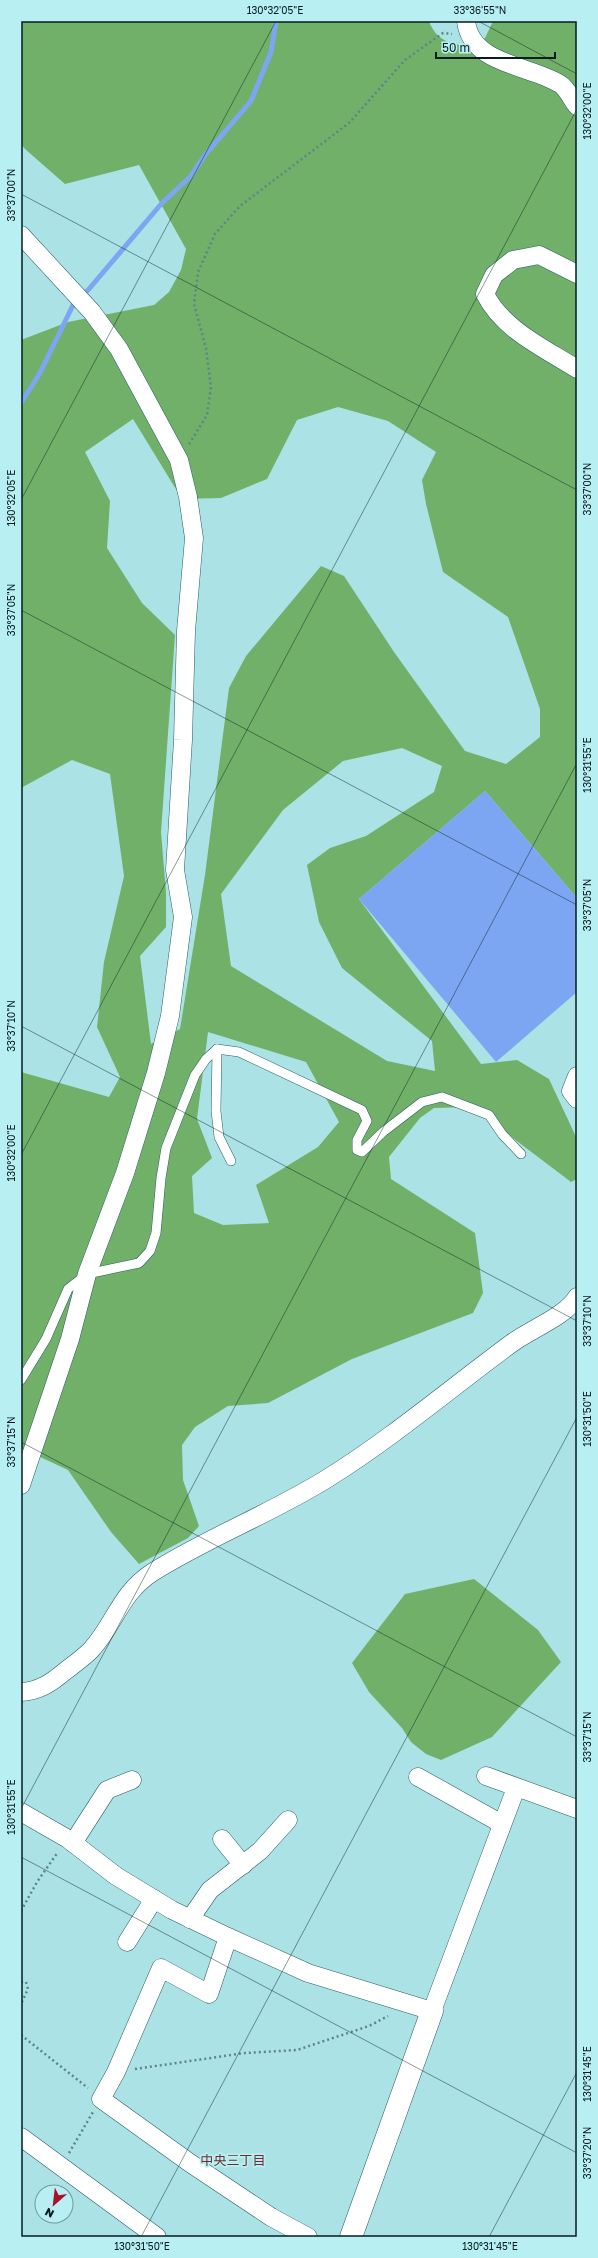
<svg xmlns="http://www.w3.org/2000/svg" width="598" height="2258" font-family="'Golos Text','Noto Sans JP',sans-serif">
  <style>
    .forest { fill: #71b069; fill-rule: evenodd }
    .water { fill: #7da6f2 }
    .lines { fill: none; stroke-linecap: round; stroke-linejoin: round }
    .stream { stroke: #7da6f2; stroke-width: 5 }
    .service-casing { stroke: #295e61; stroke-width: 10 }
    .minor-casing { stroke: #295e61; stroke-width: 19 }
    .tertiary-casing { stroke: #295e61; stroke-width: 23 }
    .path { stroke: #5d8588; stroke-width: 2.5; stroke-dasharray: 2 3; stroke-linecap: butt }
    .service { stroke: #fff; stroke-width: 9 }
    .minor { stroke: #fff; stroke-width: 18 }
    .tertiary { stroke: #fff; stroke-width: 22 }
    .ticks { fill: none; stroke: #061c1e; stroke-width: 1; stroke-opacity: 0.45 }
    .labels { text-anchor: middle; stroke-width: 3.5; stroke-linejoin: round; paint-order: stroke }
    .neighbourhood-label { font-size: 13px; fill: #722c2d; stroke: #b8eff3 }
    .neatline { fill: none; stroke: #061c1e; stroke-width: 1.5 }
    .ticks-label { font-size: 10px; text-anchor: middle; fill: #061c1e }
  </style>
  <rect width="100%" height="100%" fill="#abe2e6"/>
  <!-- forest -->
  <g class="forest">
    <path d="M21 21H429C437 43 453 44 473 47L485 38 493 21H577V898L485 791 359 899 481 1064 517 1060 549 1079 577 1139V1179L571 1182 472 1107 434 1108 420 1118 389 1157 391 1179 475 1233 483 1293 473 1313 352 1359 268 1403 228 1406 195 1427 182 1445 183 1480 199 1526 188 1538 139 1564 111 1532 68 1470 21 1448V1072L109 1097 120 1077 97 1027 104 962 124 876 110 774 72 760 21 788V340L68 322 154 305 169 292 181 270 186 249 139 165 65 184 25 149 21 144ZM338 407 388 421 436 452 422 480 426 504 443 572 508 617 540 709V737L506 764 465 751 394 652 344 576 321 566 246 656 229 688 205 875 180 1029 151 1044 140 956 166 927V892L161 832 175 635 142 603 107 548 110 501 85 452 133 419 182 499 221 498 267 479 297 420ZM402 748 442 766 434 792 366 836 330 848 307 865 319 922 342 968 432 1041 435 1071 387 1061 231 966 221 894 283 810 343 761ZM208 1032 306 1062 339 1122 318 1147 256 1185 269 1223 223 1225 194 1213 192 1176 212 1158 197 1119Z"/>
    <polygon points="474,1579 538,1630 561,1662 492,1737 441,1760 426,1754 411,1742 402,1728 369,1692 352,1663 405,1594"/>
  </g>
  <!-- water -->
  <polygon class="water" points="485,791 577,898 577,992 496,1062 359,899"/>
  <g class="lines">
    <!-- stream -->
    <polyline class="stream" points="21,403 40,373 74,303 89,289 162,203 191,176 205,155 251,101 271,52 276,21"/>
    <!-- service casing -->
    <g class="service-casing">
      <g id="service">
        <polyline points="217,1049 216,1111 219,1137 231,1161"/>
        <polyline points="21,1380 46,1339 68,1289 87,1274 139,1263 150,1251 156,1233 161,1178 166,1148 195,1075 206,1059 217,1049 239,1052 362,1110 367,1121 357,1140 357,1150 362,1152 383,1132 422,1102 442,1097 489,1115 502,1134 521,1154"/>
      </g>
    </g>
    <!-- minor casing -->
    <g class="minor-casing">
      <g id="minor">
        <path d="M466 21C471 65 530 65 560 84 567 88 572 100 577 106"/>
        <polyline points="21,235 92,312 119,349 179,460 188,497 194,538 186,631 183,740 175,870 183,917 170,1016 156,1073 125,1173 87,1274 70,1339 21,1485"/>
        <path d="M577 274 539 255 513 260 494 275 485 294C503 330 544 348 577 369"/>
        <polyline points="577,1076 571,1091 577,1099"/>
        <path d="M21 1692C39 1691 51 1683 64 1672 73 1665 83 1658 91 1650 115 1624 120 1593 153 1572 209 1537 272 1513 328 1478 392 1438 451 1388 512 1343 531 1329 566 1316 577 1297"/>
        <polyline points="486,1776 577,1809"/>
        <polyline points="418,1777 502,1824"/>
        <polyline points="21,1812 68,1839 116,1876 172,1910 228,1937 308,1973 432,2011 516,1788"/>
        <polyline points="222,1839 243,1865"/>
        <polyline points="73,1843 107,1790 132,1780"/>
        <polyline points="190,1919 210,1890 260,1851 288,1820"/>
        <polyline points="228,1937 209,1994 161,1968 116,2072 101,2099 190,2163 271,2217 308,2237"/>
        <polyline points="127,1942 154,1899"/>
        <polyline points="21,2137 157,2237"/>
      </g>
    </g>
    <!-- tertiary casing -->
    <g class="tertiary-casing">
      <polyline id="tertiary" points="351,2237 432,2011"/>
    </g>
    <!-- path -->
    <g class="path">
      <polyline points="189,444 207,415 211,387 206,348 194,304 198,272 215,234 240,206 349,123 405,60 443,33 452,34"/>
      <polyline points="21,1911 37,1882 58,1852"/>
      <polyline points="21,1982 26,1982 28,1989 21,2004"/>
      <polyline points="21,2035 88,2088"/>
      <polyline points="135,2069 245,2053 297,2050 369,2026 388,2016"/>
      <polyline points="69,2153 93,2112"/>
    </g>
    <!-- service -->
    <use href="#service" class="service"/>
    <!-- minor -->
    <use href="#minor" class="minor"/>
    <!-- tertiary -->
    <use href="#tertiary" class="tertiary"/>
  </g>
  <!-- ticks -->
  <path class="ticks" d="M478 21 577 74M21 194 577 490M21 500 276 21M21 610 577 905M21 1026 577 1321M21 1155 577 109M21 1442 577 1737M21 1809 577 763M21 1857 577 2153M141 2237 577 1417M489 2237 577 2072"/>
  <g class="labels">
    <!-- neighbourhood labels -->
    <g class="neighbourhood-label">
      <text x="233" y="2165">中央三丁目</text>
    </g>
  </g>
  <!-- border -->
  <rect width="598" height="2258" fill="none" stroke="#b8eff3" stroke-width="44"/>
  <!-- north arrow -->
  <g transform="translate(54 2204) rotate(208)"><circle r="19" fill="#b8eff3" stroke="#719b9e"/>
  <path d="M0-3L7 15L0 10L-7 15Z" fill="#a91229"/>
  <text y="-6" font-size="11" font-weight="bold" text-anchor="middle" fill="#061c1e">N</text>
  </g>
  <!-- scale -->
  <path d="M436 52v6h119v-6" fill="none" stroke="#061c1e" stroke-width="2"/>
  <text x="442" y="52" font-size="12" fill="#061c1e" stroke="#b8eff3" stroke-width="3" paint-order="stroke">50 m</text>
  <rect x="22" y="22" width="554" height="2214" class="neatline"/>
  <g class="ticks-label">
    <text x="275" y="14">130°32'05"E</text>
    <text x="480" y="14">33°36'55"N</text>
    <text transform="translate(587 111) rotate(-90)" y="4">130°32'00"E</text>
    <text transform="translate(11 195) rotate(-90)" y="4">33°37'00"N</text>
    <text transform="translate(587 489) rotate(-90)" y="4">33°37'00"N</text>
    <text transform="translate(11 498) rotate(-90)" y="4">130°32'05"E</text>
    <text transform="translate(11 610) rotate(-90)" y="4">33°37'05"N</text>
    <text transform="translate(587 765) rotate(-90)" y="4">130°31'55"E</text>
    <text transform="translate(587 905) rotate(-90)" y="4">33°37'05"N</text>
    <text transform="translate(11 1026) rotate(-90)" y="4">33°37'10"N</text>
    <text transform="translate(11 1153) rotate(-90)" y="4">130°32'00"E</text>
    <text transform="translate(587 1321) rotate(-90)" y="4">33°37'10"N</text>
    <text transform="translate(587 1419) rotate(-90)" y="4">130°31'50"E</text>
    <text transform="translate(11 1442) rotate(-90)" y="4">33°37'15"N</text>
    <text transform="translate(587 1737) rotate(-90)" y="4">33°37'15"N</text>
    <text transform="translate(11 1807) rotate(-90)" y="4">130°31'55"E</text>
    <text transform="translate(587 2074) rotate(-90)" y="4">130°31'45"E</text>
    <text transform="translate(587 2153) rotate(-90)" y="4">33°37'20"N</text>
    <text x="142" y="2250">130°31'50"E</text>
    <text x="490" y="2250">130°31'45"E</text>
  </g>
</svg>
